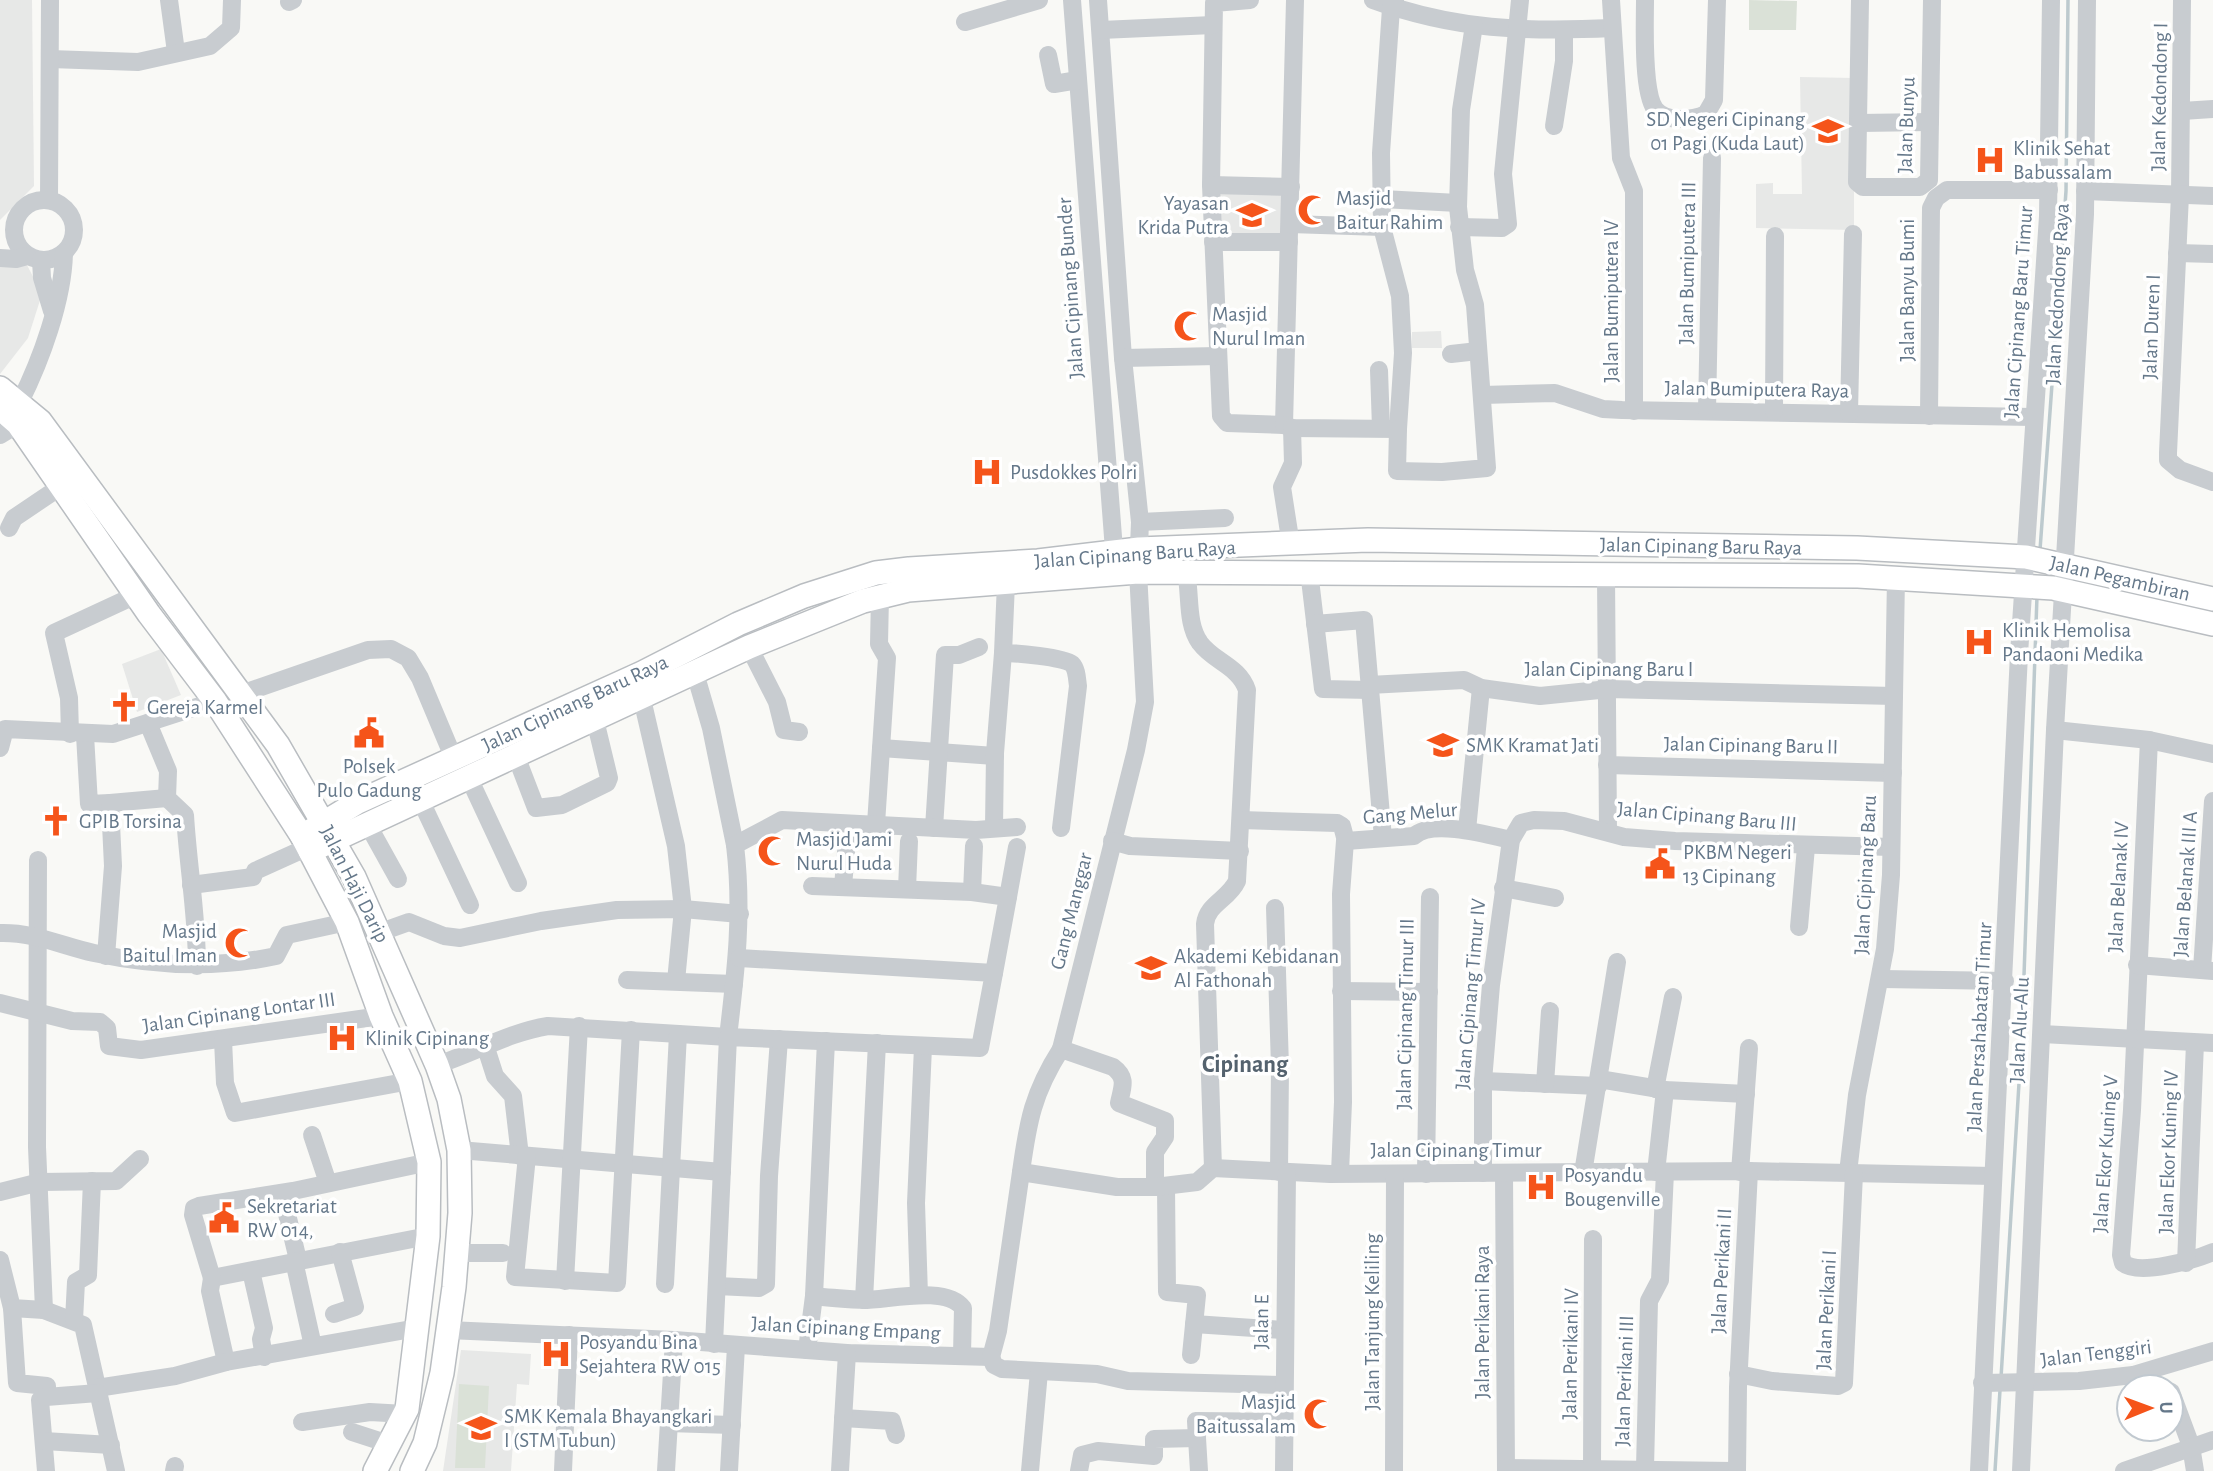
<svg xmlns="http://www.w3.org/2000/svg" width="2213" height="1471" font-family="'Alegreya Sans',sans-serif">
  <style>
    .built { fill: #e7e8e7 }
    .green { fill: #dae1d7 }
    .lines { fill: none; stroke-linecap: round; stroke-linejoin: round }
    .stream { stroke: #bdcace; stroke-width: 3.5 }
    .major-casing { stroke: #b9bdc1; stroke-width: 26 }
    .minor { stroke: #c8ccd0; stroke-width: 18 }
    .major { stroke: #fff; stroke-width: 23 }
    .labels { text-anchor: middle; stroke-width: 7; stroke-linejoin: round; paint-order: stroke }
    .street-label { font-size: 21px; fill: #65788a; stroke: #fff }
    .poi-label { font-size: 21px; fill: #65788a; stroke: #fff; text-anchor: start }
    .quarter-label { font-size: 24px; font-weight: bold; fill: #54626e; stroke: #fff }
  </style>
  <rect width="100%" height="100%" fill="#f9f9f6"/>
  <!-- built -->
  <g class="built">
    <polygon points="0,0 32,0 34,186 0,220"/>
    <polygon points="1800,77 1854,78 1854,230 1756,228 1756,184 1773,183 1773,194 1802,194"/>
    <polygon points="1287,190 1287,239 1217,239 1216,191"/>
    <polygon points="0,257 27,265 42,294 28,338 0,374"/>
    <polygon points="1441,331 1442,348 1412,348 1412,332"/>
    <polygon points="161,649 181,695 137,712 122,664"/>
    <polygon points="461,1350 531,1354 529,1385 517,1384 511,1471 443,1471"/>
  </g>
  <!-- green -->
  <g class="green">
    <polygon points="1749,0 1797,1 1796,30 1749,30"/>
    <polygon points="459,1384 489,1386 485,1468 455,1468"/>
  </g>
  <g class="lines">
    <!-- stream -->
    <g class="stream">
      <polyline points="2040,550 2066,191 2068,0"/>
      <polyline points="2001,1378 2022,1034 2037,596"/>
      <polyline points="1995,1471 2000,1390"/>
    </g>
    <!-- major casing -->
    <g class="major-casing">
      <g id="major">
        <polyline points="0,388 40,421 278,745 354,877 437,1065 449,1099 459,1150 460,1213 454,1287 442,1373 425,1443 412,1471"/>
        <polyline points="0,408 18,424 149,614 215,701 302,836 347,922 381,1016 410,1081 429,1162 428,1236 407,1409 375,1471"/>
        <polyline points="302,836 358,802 642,673 738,624 804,596 876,573 909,569 1038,561 1139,549 1368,540 1857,548 2026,557 2213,599"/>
        <polyline points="310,851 749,647 863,601 908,590 1138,572 1858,576 2053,588 2213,624"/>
      </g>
    </g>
    <!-- minor -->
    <g class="minor">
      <polyline points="169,0 176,52"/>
      <polyline points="1072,0 1115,563"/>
      <path d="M1098 0 1123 358 1140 522 1138 572 1145 702 1136 750 1061 1049 1113 1067C1128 1078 1122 1088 1119 1103L1165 1121V1137L1155 1152V1187"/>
      <polyline points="1250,0 1214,3 1211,185 1221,416 1227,423 1284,425 1295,0"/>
      <path d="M1373 0C1455 30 1526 32 1612 28"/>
      <polyline points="1611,0 1621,158 1634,191 1634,411"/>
      <path d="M1645 0C1645 23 1642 91 1655 109 1666 123 1692 120 1706 114L1714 100 1717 0"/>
      <polyline points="1860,0 1857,182 1863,187 1920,187 1929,180 1932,0"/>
      <polyline points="2182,0 2180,195 2168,453 2168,460 2180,470 2213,482"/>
      <polyline points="289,2 293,0"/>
      <polyline points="965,22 1039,0"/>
      <polyline points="1101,30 1213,25"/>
      <polyline points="1048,55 1054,84 1078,80"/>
      <polyline points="50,59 138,62 210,46 231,28 232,0"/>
      <polyline points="2182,111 2213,109"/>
      <polyline points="1859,123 1930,122"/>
      <polyline points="1554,126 1564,61 1564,30"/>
      <polyline points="1211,185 1291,187"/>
      <polyline points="2085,191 2213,196"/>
      <polyline points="1382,199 1458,203"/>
      <polyline points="49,200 50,0"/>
      <circle cx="44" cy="230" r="30"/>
      <polyline points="1290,224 1382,227"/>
      <polyline points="1459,227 1502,228 1508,224 1503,174 1520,0"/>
      <polyline points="1213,242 1289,242"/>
      <polyline points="2177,253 2213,254"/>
      <polyline points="0,258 16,259 27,256"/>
      <polyline points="41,260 42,278 52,311"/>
      <polyline points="1451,354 1478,351"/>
      <polyline points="1123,358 1217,356"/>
      <polyline points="1379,370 1381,428"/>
      <polyline points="1483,395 1555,393 1603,409 1622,410 2033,417"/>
      <path d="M20 402C41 360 63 300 64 253"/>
      <polyline points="1707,411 1712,158"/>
      <polyline points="1774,411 1775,236"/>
      <polyline points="1849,413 1853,234"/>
      <polyline points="1929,416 1931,208 1936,198 1947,190 2049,190"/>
      <polyline points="1284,425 1292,428 1398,429 1403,353 1400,296 1382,227 1381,153 1391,8 1395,0"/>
      <polyline points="1398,429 1397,471 1442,472 1487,468 1475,305 1465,270 1458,207 1461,110 1474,25"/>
      <polyline points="0,435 18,424"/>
      <polyline points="1140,522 1225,518"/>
      <polyline points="9,528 14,518 60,487"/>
      <polyline points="1291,545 1282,487 1293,463 1292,428"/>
      <polyline points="1309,571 1323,689 1370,690"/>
      <path d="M1186 572C1191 596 1186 623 1200 643 1214 662 1239 666 1247 690L1237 881C1229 899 1207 904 1205 924L1213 1168"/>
      <polyline points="1606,576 1608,831"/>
      <path d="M1006 583 1003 653C1016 653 1063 657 1072 664 1077 669 1077 680 1078 686L1061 828"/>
      <polyline points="1315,624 1364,620 1383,838"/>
      <polyline points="749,647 777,702 784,730 799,732"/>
      <polyline points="695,673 711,728 735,845"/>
      <polyline points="1369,685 1464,680 1481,688 1540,696 1609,689 1894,696"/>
      <polyline points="241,694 368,650 391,649 408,658 420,678 454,759"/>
      <polyline points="642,699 676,846 683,909 676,981"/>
      <path d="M148 723 168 771 167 798 185 815C188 866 197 915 197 966"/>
      <polyline points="2055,730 2149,740 2213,754"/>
      <polyline points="70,734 69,698 54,633 136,595"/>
      <polyline points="85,735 89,804 110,803"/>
      <path d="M2149 740 2132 1110 2121 1255 2123 1263C2139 1276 2194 1260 2213 1252"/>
      <polyline points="0,748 5,729 113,734 215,701"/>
      <polyline points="881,748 995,756"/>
      <polyline points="516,756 536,808 562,805 607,783 609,778 595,720"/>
      <polyline points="1607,765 1893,773"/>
      <polyline points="469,778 518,883"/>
      <polyline points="420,799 470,905"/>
      <path d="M1241 820 1337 823 1342 826 1346 841 1414 836C1432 819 1489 835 1511 840"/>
      <polyline points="876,824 887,658 879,644 880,596"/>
      <polyline points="368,825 398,879"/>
      <polyline points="934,828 945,655 959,655 979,647"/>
      <polyline points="994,828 995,753 1003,653"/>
      <polyline points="1467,830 1481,688"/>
      <polyline points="1112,841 1130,846 1240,851"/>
      <polyline points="38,860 37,1147 44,1310"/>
      <polyline points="191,885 253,877 255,871 297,852 310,851"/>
      <polyline points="812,886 972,892 1008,897 994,973"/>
      <polyline points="843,886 847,841"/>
      <polyline points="1503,888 1555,898"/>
      <polyline points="907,889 909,841"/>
      <polyline points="972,892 974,846"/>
      <polyline points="1008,897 1017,847"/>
      <polyline points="1275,908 1280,1067 1279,1172"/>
      <polyline points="1799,927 1806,847"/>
      <polyline points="381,932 409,922 444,936 460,938 541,921 617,910 683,909 740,914"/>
      <path d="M0 933C34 932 62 946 94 953 155 966 216 969 276 956L287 935 347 922"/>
      <polyline points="106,956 113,866 110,803 167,798"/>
      <polyline points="2137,965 2213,971"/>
      <polyline points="2202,970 2213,801"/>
      <polyline points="1882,979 2005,981"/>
      <polyline points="627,980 734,984"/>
      <polyline points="1341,991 1429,992"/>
      <polyline points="0,1003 72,1021 100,1022 107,1028 109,1046 141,1050 381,1016"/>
      <polyline points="2042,1034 2213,1043"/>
      <polyline points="223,1040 225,1083 235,1113 410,1081"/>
      <polyline points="486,1048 495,1076 513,1096 520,1156"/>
      <path d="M437 1065C474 1053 510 1032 548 1026L728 1037C736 970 743 913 735 845L782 820 976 830 1017 827"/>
      <polyline points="1599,1079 1665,1090 1746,1094"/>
      <polyline points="1483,1081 1598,1086"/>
      <polyline points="1545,1084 1550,1011"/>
      <polyline points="1655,1089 1673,997"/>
      <polyline points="312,1135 328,1183"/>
      <polyline points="459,1150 722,1172"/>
      <polyline points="527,1156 515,1277 617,1283 631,1030"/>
      <path d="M1021 1172C1028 1121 1033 1093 1061 1049"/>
      <polyline points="1656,1172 1665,1090"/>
      <polyline points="1740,1172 1749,1048"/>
      <polyline points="1340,1173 1343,1102 1341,894 1345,841"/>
      <polyline points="1483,1173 1483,1081 1491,985 1511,840 1521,823 1534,820 1564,821 1624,837 1675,841 1891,847"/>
      <polyline points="1504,1173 1506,1471"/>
      <polyline points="1583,1173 1617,962"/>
      <polyline points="1848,1173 1857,1095 1885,949 1891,875 1896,577"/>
      <polyline points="1426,1174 1430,897"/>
      <polyline points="1166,1186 1167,1292 1197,1295 1191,1355"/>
      <polyline points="0,1192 40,1182 116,1181 140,1159"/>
      <polyline points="282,1193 298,1260"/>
      <polyline points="428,1236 212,1278 193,1215 194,1208 199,1206 293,1191 429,1162"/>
      <polyline points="458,1253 503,1253"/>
      <polyline points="0,1260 12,1308 44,1310 83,1325 116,1471"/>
      <polyline points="294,1261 313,1346"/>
      <polyline points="2186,1263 2195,1043"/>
      <polyline points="251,1271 264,1328 261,1339 264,1357"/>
      <polyline points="212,1278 210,1291 226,1362 417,1328"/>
      <polyline points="565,1281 579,1026"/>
      <polyline points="665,1284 678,1034"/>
      <polyline points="717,1286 759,1288 766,1284 769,1176 779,1039"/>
      <polyline points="919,1295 916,1203 923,1047"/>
      <path d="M814 1296C830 1298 847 1299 863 1300 889 1300 946 1285 963 1308L962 1355"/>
      <polyline points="864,1300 877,1043"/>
      <polyline points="12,1308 17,1383 47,1386 47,1396 40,1400 46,1471"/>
      <polyline points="334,1314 355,1307 340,1252"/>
      <polyline points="74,1320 76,1282 88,1275 92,1181"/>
      <polyline points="1194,1324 1283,1330"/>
      <polyline points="448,1330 674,1340 847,1353 991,1357"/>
      <polyline points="714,1344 728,1037 980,1048 994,973 739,958"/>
      <polyline points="807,1350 814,1296 826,1041"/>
      <polyline points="991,1357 998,1331 1021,1172 1117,1187 1155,1187 1197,1182 1213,1168 1330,1174 1749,1171 1993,1176"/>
      <polyline points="991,1357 994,1365 1002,1369 1097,1374 1128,1381 1284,1385"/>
      <polyline points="1738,1374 1772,1381 1838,1386 1844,1383 1854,1174"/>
      <polyline points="1982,1383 2079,1381 2133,1375 2213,1351"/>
      <polyline points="97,1388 175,1376 226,1362"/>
      <polyline points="2171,1392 2191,1446 2195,1471"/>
      <polyline points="46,1397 98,1393"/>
      <polyline points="843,1418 892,1421 896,1435"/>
      <polyline points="302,1422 370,1412 405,1414"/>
      <polyline points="668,1423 732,1425"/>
      <polyline points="352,1432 389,1444"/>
      <polyline points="1197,1438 1199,1471"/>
      <polyline points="44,1441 111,1445"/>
      <polyline points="1506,1468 1733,1471"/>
      <polyline points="1645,1468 1649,1301 1660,1280 1665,1172"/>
      <polyline points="1592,1469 1593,1239"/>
      <polyline points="174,1471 175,1466"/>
      <polyline points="563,1471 569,1335"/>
      <polyline points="666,1471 674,1340"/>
      <polyline points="729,1471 736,1346"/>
      <polyline points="840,1471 847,1353"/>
      <polyline points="1030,1471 1039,1372"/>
      <polyline points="1079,1471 1082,1455 1098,1451 1154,1456 1154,1439 1197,1438 1196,1421 1284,1422"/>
      <polyline points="1284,1471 1287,1173"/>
      <polyline points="1394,1471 1395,1174"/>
      <polyline points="1737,1471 1738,1387 1749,1171"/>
      <polyline points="1979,1471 2019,654 2048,216 2051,0"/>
      <polyline points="2021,1471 2055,730 2085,214 2087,0"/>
      <polyline points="2124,1471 2213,1440"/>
    </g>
    <!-- major -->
    <use href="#major" class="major"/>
  </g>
  <!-- icons -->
  <defs>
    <g id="school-bare" transform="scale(2.415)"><path d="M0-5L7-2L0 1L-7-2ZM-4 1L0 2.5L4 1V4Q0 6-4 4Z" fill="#f5541a" stroke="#fff" stroke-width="2.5" paint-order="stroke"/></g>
    <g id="hospital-bare" transform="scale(2.415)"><path d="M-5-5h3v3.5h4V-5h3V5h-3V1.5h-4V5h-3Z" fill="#f5541a" stroke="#fff" stroke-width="2.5" paint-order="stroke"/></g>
    <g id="mosque-bare" transform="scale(2.415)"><path d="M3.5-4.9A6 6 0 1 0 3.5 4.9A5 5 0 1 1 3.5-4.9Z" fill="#f5541a" stroke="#fff" stroke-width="2.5" paint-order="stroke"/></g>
    <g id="church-bare" transform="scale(2.415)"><path d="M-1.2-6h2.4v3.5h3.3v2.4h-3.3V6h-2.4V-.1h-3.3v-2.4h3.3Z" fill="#f5541a" stroke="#fff" stroke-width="2.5" paint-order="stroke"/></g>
    <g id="civic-bare" transform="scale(2.415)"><path d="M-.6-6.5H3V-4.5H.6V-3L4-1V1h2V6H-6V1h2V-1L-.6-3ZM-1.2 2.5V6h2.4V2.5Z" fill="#f5541a" stroke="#fff" stroke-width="2.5" paint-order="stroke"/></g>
    <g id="university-bare" transform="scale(2.415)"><path d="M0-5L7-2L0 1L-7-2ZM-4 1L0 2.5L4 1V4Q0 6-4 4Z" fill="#f5541a" stroke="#fff" stroke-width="2.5" paint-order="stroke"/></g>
  </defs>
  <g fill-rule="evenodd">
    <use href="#school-bare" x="1828" y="131"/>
    <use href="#hospital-bare" x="1990" y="160"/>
    <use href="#mosque-bare" x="1313" y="210"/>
    <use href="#school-bare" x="1252" y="215"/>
    <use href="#mosque-bare" x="1189" y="326"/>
    <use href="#hospital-bare" x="987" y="472"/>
    <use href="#hospital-bare" x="1979" y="642"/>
    <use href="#church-bare" x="124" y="707"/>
    <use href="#civic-bare" x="369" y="733"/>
    <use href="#school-bare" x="1443" y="745"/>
    <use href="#church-bare" x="56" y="821"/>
    <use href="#mosque-bare" x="773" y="851"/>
    <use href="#civic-bare" x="1660" y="864"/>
    <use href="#mosque-bare" x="240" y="943"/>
    <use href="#university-bare" x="1151" y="968"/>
    <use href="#hospital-bare" x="342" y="1038"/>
    <use href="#hospital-bare" x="1541" y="1187"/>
    <use href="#civic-bare" x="224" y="1218"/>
    <use href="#hospital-bare" x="556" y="1354"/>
    <use href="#mosque-bare" x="1319" y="1414"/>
    <use href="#school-bare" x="481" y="1428"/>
  </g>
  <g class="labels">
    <!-- street labels -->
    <g class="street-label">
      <text transform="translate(2159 97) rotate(-89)" y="7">Jalan Kedondong I</text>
      <text transform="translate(1906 125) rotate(-88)" y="7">Jalan Bunyu</text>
      <text transform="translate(1687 263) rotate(-89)" y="7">Jalan Bumiputera III</text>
      <text transform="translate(1070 288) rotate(-94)" y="7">Jalan Cipinang Bunder</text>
      <text transform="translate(1907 290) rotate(-90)" y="7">Jalan Banyu Bumi</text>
      <text transform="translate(2057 294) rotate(-87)" y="7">Jalan Kedondong Raya</text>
      <text transform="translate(1611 301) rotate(-90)" y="7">Jalan Bumiputera IV</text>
      <text transform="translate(2018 312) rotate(-86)" y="7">Jalan Cipinang Baru Timur</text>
      <text transform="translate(2151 327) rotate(-88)" y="7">Jalan Duren I</text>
      <text transform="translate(1757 389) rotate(1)" y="7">Jalan Bumiputera Raya</text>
      <text transform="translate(1701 546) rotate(1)" y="7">Jalan Cipinang Baru Raya</text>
      <text transform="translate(1135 554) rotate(-4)" y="7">Jalan Cipinang Baru Raya</text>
      <text transform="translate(2120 578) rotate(13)" y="7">Jalan Pegambiran</text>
      <text x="1609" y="676">Jalan Cipinang Baru I</text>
      <text transform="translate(575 703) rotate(-25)" y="7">Jalan Cipinang Baru Raya</text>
      <text transform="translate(1751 745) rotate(1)" y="7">Jalan Cipinang Baru II</text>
      <text transform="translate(1410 813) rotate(-5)" y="7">Gang Melur</text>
      <text transform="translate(1707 816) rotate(5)" y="7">Jalan Cipinang Baru III</text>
      <text transform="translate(1865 875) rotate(-87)" y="7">Jalan Cipinang Baru</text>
      <text transform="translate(355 884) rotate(63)" y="7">Jalan Haji Darip</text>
      <text transform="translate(2185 884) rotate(-86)" y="7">Jalan Belanak III A</text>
      <text transform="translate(2118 887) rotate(-87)" y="7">Jalan Belanak IV</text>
      <text transform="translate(1071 911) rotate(-76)" y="7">Gang Manggar</text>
      <text transform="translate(1470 994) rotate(-85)" y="7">Jalan Cipinang Timur IV</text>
      <text transform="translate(239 1012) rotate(-8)" y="7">Jalan Cipinang Lontar III</text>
      <text transform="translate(1405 1014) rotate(-89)" y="7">Jalan Cipinang Timur III</text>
      <text transform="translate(1979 1027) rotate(-87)" y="7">Jalan Persahabatan Timur</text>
      <text transform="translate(2019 1030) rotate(-87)" y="7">Jalan Alu-Alu</text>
      <text x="1456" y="1157">Jalan Cipinang Timur</text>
      <text transform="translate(2168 1152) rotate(-88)" y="7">Jalan Ekor Kuning IV</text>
      <text transform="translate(2105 1154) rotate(-86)" y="7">Jalan Ekor Kuning V</text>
      <text transform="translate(1721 1271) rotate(-87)" y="7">Jalan Perikani II</text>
      <text transform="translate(1826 1310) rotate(-87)" y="7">Jalan Perikani I</text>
      <text transform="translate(1261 1322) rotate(-89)" y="7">Jalan E</text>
      <text transform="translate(1372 1322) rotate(-90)" y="7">Jalan Tanjung Keliling</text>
      <text transform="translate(1482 1322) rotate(-90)" y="7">Jalan Perikani Raya</text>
      <text transform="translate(846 1328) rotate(3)" y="7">Jalan Cipinang Empang</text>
      <text transform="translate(2096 1353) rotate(-7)" y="7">Jalan Tenggiri</text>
      <text transform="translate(1570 1354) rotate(-89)" y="7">Jalan Perikani IV</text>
      <text transform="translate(1624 1381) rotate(-88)" y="7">Jalan Perikani III</text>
    </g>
    <!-- poi labels -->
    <g class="poi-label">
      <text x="1805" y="126" text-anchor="end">SD Negeri Cipinang<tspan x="1805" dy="24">01 Pagi (Kuda Laut)</tspan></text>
      <text x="2013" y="155">Klinik Sehat<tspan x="2013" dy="24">Babussalam</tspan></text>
      <text x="1336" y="205">Masjid<tspan x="1336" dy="24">Baitur Rahim</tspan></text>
      <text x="1229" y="210" text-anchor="end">Yayasan<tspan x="1229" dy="24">Krida Putra</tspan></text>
      <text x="1212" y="321">Masjid<tspan x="1212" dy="24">Nurul Iman</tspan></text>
      <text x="1010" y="479">Pusdokkes Polri</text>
      <text x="2002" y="637">Klinik Hemolisa<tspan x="2002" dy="24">Pandaoni Medika</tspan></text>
      <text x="147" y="714">Gereja Karmel</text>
      <text x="1466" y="752">SMK Kramat Jati</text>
      <text x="369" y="773" text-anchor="middle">Polsek<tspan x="369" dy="24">Pulo Gadung</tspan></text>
      <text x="79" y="828">GPIB Torsina</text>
      <text x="796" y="846">Masjid Jami<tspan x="796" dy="24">Nurul Huda</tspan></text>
      <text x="1683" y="859">PKBM Negeri<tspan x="1683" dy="24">13 Cipinang</tspan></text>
      <text x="217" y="938" text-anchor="end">Masjid<tspan x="217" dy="24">Baitul Iman</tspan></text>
      <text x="1174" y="963">Akademi Kebidanan<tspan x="1174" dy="24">Al Fathonah</tspan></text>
      <text x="365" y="1045">Klinik Cipinang</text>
      <text x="1564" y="1182">Posyandu<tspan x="1564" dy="24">Bougenville</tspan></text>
      <text x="247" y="1213">Sekretariat<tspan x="247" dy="24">RW 014,</tspan></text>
      <text x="579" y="1349">Posyandu Bina<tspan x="579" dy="24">Sejahtera RW 015</tspan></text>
      <text x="1296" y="1409" text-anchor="end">Masjid<tspan x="1296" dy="24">Baitussalam</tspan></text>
      <text x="504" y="1423">SMK Kemala Bhayangkari<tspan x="504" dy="24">I (STM Tubun)</tspan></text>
    </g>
    <!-- quarter labels -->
    <g class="quarter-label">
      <text x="1245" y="1072">Cipinang</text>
    </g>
  </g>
  <!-- north arrow -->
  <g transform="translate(2150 1408) rotate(89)"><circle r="33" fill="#ffffff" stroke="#c1c9d0" stroke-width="2"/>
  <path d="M0-5L12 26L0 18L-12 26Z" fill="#f5541a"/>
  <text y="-10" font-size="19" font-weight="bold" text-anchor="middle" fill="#65788a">U</text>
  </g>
</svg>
